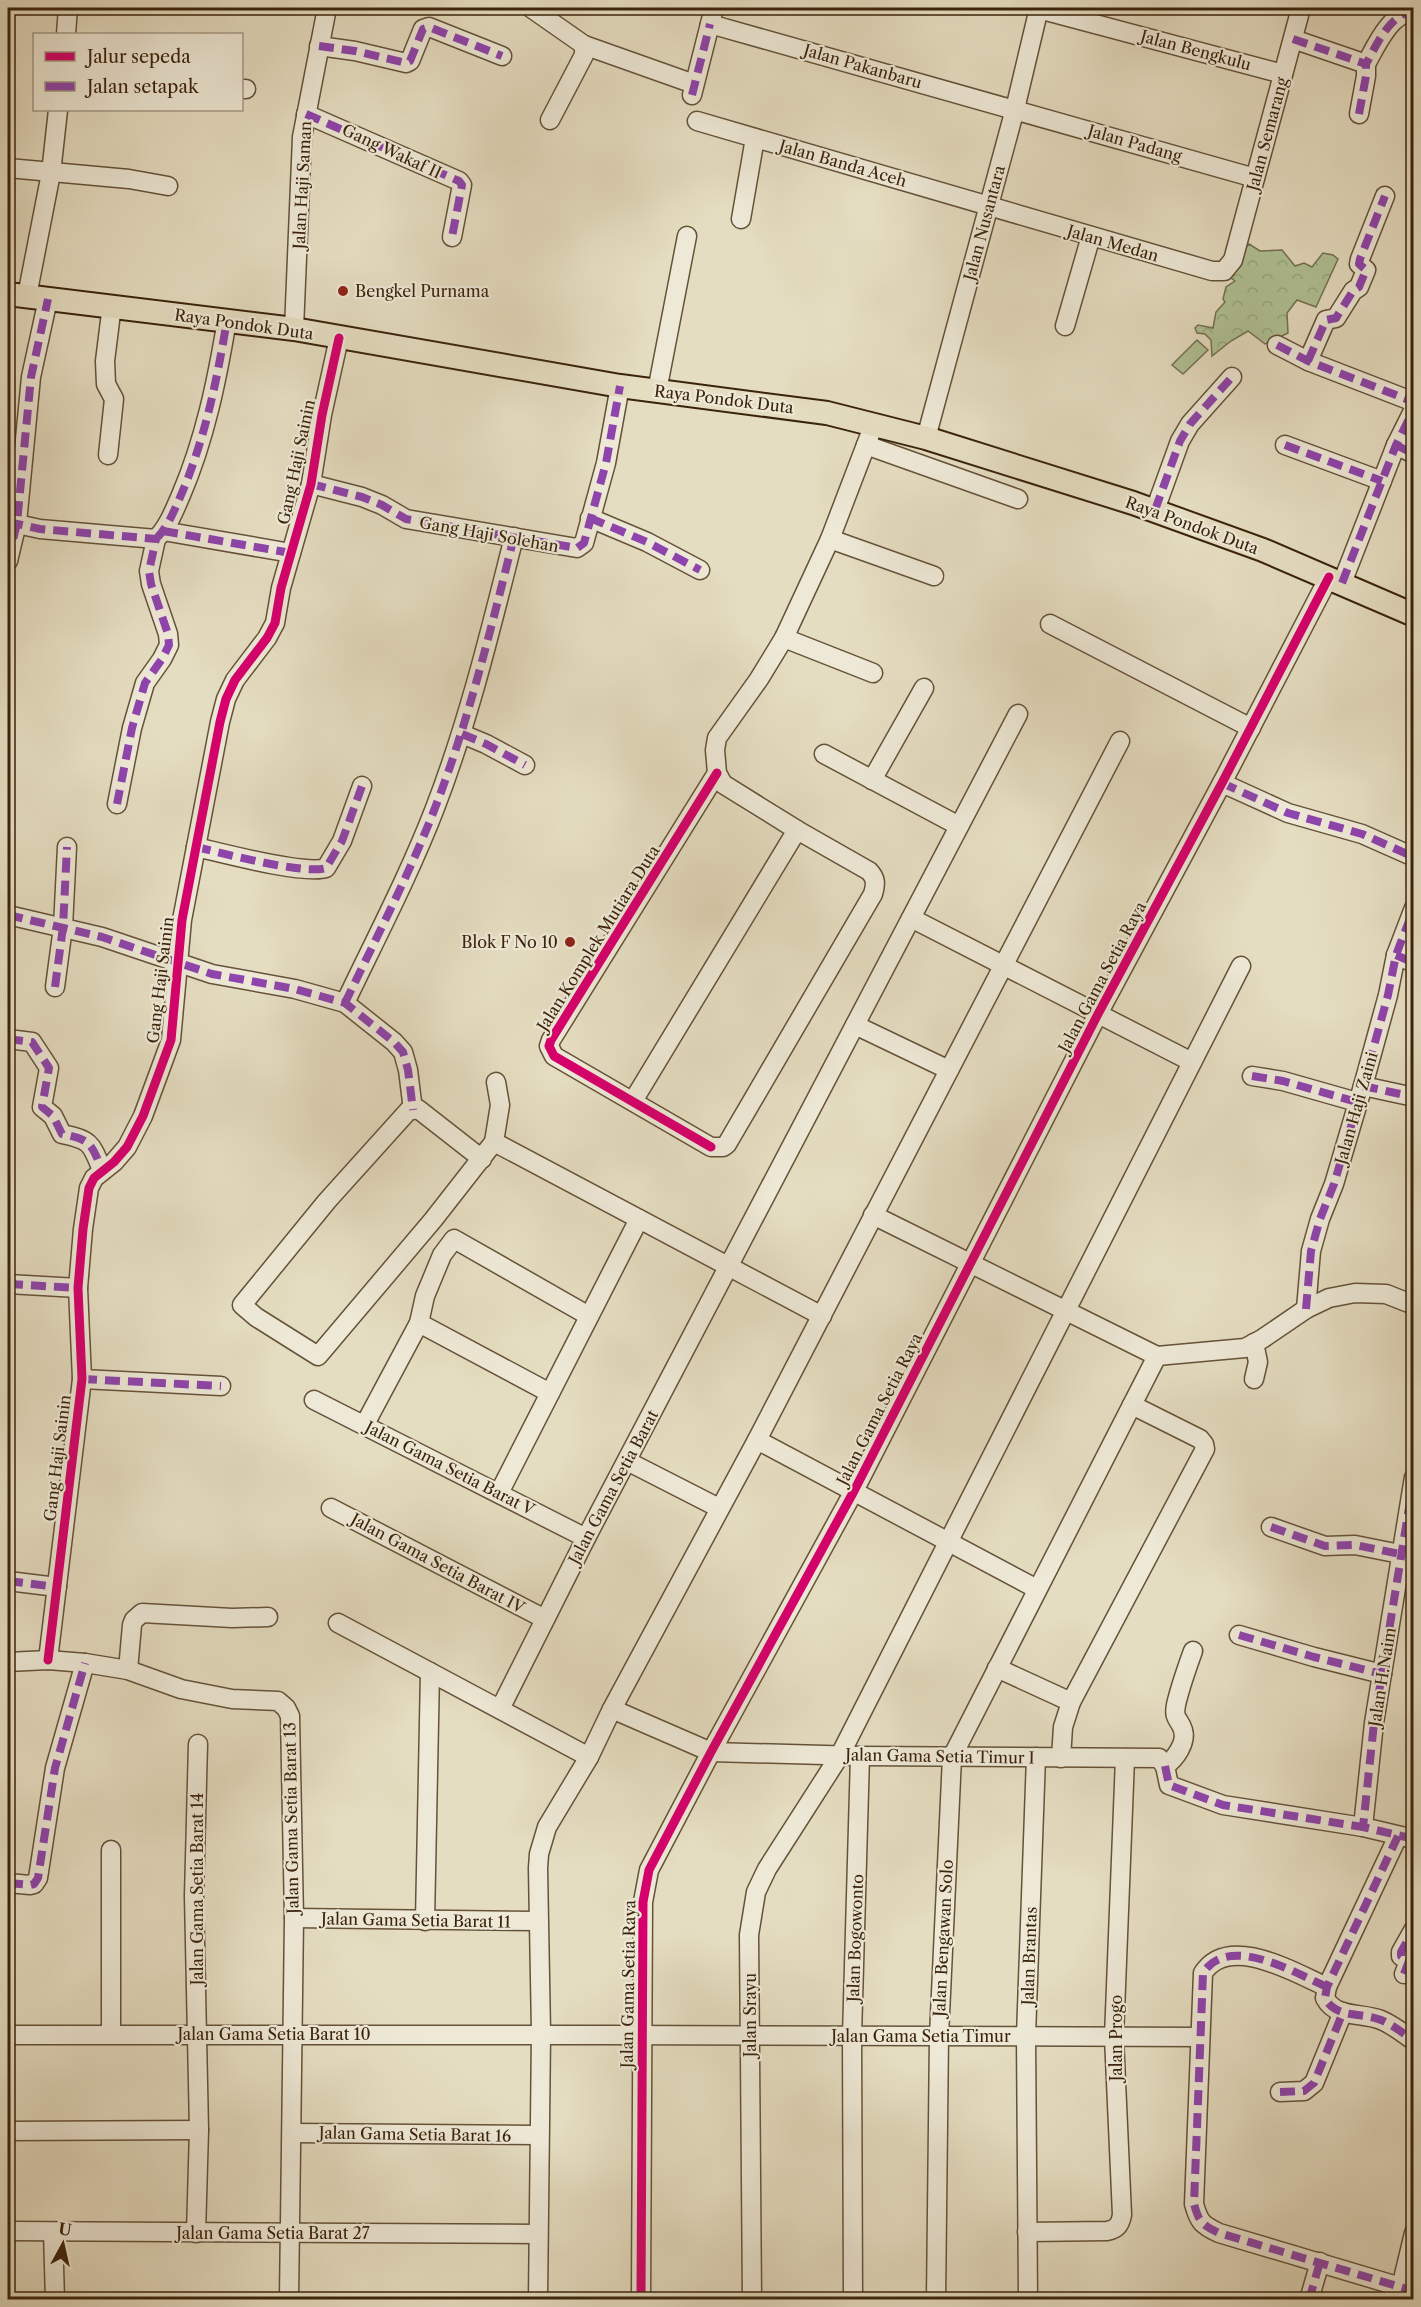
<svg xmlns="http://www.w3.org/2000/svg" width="1421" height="2307" font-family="'Libre Caslon Text',serif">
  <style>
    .green { fill: #b0c296; stroke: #757250; stroke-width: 1.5 }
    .park { fill: url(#park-crowns); stroke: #757250; stroke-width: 1.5 }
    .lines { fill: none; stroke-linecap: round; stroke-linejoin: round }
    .minor-casing { stroke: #655238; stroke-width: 21 }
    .major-casing { stroke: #3a230b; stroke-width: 26 }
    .minor { stroke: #eee9d7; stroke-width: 18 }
    .major { stroke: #e5ddc1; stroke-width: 22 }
    .quiet { stroke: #8e44ad; stroke-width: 8; stroke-dasharray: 15 8; stroke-linecap: butt }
    .cycleway-casing { stroke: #eee9d7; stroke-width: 13 }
    .cycleway { stroke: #d6006c; stroke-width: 9 }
    .poi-dot { fill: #8f2418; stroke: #eee9d7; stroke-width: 2 }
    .labels { text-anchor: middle; stroke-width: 4.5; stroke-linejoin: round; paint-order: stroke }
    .street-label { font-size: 16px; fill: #3a230b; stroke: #eee9d7 }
    .poi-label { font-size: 16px; fill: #3a230b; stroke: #eee9d7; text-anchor: start }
  </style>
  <defs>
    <pattern id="park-crowns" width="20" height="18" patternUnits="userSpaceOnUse" patternTransform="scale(1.5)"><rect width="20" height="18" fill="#b0c296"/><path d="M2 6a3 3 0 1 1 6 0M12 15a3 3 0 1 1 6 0" fill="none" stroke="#98a680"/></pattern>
  </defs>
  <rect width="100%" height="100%" fill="#e5ddc1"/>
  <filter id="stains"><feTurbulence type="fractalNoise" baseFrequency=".00333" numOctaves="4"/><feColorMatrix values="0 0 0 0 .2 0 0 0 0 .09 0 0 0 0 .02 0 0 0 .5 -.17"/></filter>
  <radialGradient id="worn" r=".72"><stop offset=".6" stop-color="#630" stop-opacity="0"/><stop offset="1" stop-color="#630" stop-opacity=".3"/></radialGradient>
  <!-- green -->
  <polygon class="green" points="1197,340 1208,350 1183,374 1172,365"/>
  <!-- park -->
  <polygon class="park" points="1249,244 1260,251 1282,250 1295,266 1304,263 1312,267 1323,253 1333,255 1338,259 1316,307 1297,300 1287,313 1288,333 1265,344 1248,331 1231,341 1212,356 1211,340 1205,334 1197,333 1195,328 1198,325 1213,328 1216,312 1225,302 1223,299 1226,287 1235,281 1228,276 1243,250"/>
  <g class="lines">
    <!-- minor casing -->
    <g class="minor-casing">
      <g id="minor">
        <polyline points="531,8 584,45 584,55 550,120"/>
        <polyline points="1035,8 1283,74"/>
        <polyline points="710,24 1255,178"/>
        <polyline points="66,34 68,8"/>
        <path d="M1293 39 1366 64C1375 48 1392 9 1414 13"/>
        <polyline points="584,45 694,84"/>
        <polyline points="319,46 355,51 406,63 410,61 423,29 429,27 502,56"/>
        <polyline points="242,89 246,89"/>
        <polyline points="692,95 714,8"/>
        <polyline points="306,114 459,181 462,185 452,237"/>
        <polyline points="1359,114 1366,76 1366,64"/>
        <polyline points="697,121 1212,271 1224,271 1233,260 1301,8"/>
        <polyline points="8,168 129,179 168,186"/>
        <polyline points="741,219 755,138"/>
        <polyline points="27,296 51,173 58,110"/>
        <polyline points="1065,326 1091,236"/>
        <polyline points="294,329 302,137 327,8"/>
        <polyline points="1277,345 1308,361 1414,402"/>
        <polyline points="1308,361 1326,320 1336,318 1353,291 1359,287 1366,270 1359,264 1360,259 1385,196"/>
        <polyline points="657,391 687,236"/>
        <polyline points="926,438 1015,109 1039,8"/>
        <polyline points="866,445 1018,499"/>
        <polyline points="1285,445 1382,481"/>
        <polyline points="1396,445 1414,454"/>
        <polyline points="108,455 114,399 106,384 105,361 112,305"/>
        <polyline points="311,484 362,497 382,505 406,519 577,548 584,543 606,463 620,386"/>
        <polyline points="1155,510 1180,441 1190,424 1232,377"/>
        <polyline points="590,518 647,542 700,570"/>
        <polyline points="8,522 40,529 156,539 149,571 151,584 168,634 169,645 162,659 145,683 132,728 117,804"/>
        <polyline points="163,531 291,553"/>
        <path d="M156 539C168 527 174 511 181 495 205 439 217 380 227 320"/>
        <polyline points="830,539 934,576"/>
        <polyline points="8,561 17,523 31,377 48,299"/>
        <polyline points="1342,583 1396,445 1414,409"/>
        <polyline points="1050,624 1251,728"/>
        <polyline points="784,638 873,673"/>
        <polyline points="462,734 486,744 525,765"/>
        <polyline points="824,754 959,826"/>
        <path d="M717 773 551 1040 549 1046 554 1056 711 1147H723L727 1144 873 894C876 884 876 878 869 871L797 830 723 784 717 773 715 750 717 738 759 679 784 638 830 539 874 424"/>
        <polyline points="872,780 924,688"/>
        <polyline points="1222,783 1288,813 1362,834 1414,857"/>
        <path d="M196 847C222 853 304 875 326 868L342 841 362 786"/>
        <polyline points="8,915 102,937 212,974 295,989 345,1003 394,1042 403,1052 408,1070 413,1110"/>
        <polyline points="911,918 1192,1062"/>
        <polyline points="1396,955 1414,963"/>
        <polyline points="55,987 63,927 67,847"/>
        <path d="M345 1003C375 940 410 873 435 808 469 720 491 628 514 537"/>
        <polyline points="855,1025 949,1070"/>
        <path d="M8 1039 32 1042 49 1068 42 1107 53 1116 62 1134C91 1140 91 1143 102 1170"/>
        <polyline points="1252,1076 1283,1081 1357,1102"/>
        <polyline points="1363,1086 1414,1097"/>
        <polyline points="633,1101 797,830"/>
        <polyline points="494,1142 822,1316"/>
        <polyline points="482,1159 418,1109 409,1110 327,1201 242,1305 256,1317 318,1356 433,1220 494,1142 500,1105 496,1082"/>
        <polyline points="873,1215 1157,1356"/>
        <polyline points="8,1284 78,1288"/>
        <polyline points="1306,1309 1311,1251 1320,1219 1334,1184 1363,1086 1388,995 1396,955 1414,908"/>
        <polyline points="419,1323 550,1393"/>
        <polyline points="1254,1343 1258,1362 1254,1379"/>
        <polyline points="1157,1356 1245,1348 1262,1339 1306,1309 1329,1298 1355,1293 1386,1294 1414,1305"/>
        <polyline points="82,1379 221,1386"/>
        <polyline points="314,1400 586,1538"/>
        <polyline points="365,1424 419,1323 425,1296 442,1255 454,1239 589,1316"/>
        <polyline points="757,1440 1037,1589"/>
        <polyline points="627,1461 719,1508"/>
        <polyline points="1414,1477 1374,1723 1363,1827 1414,1839"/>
        <polyline points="499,1493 639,1219"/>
        <polyline points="331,1508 545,1619"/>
        <polyline points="1271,1527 1325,1546 1355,1545 1400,1554"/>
        <polyline points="8,1581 57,1587"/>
        <polyline points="338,1623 589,1757"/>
        <polyline points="1239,1635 1314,1657 1382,1674"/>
        <polyline points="48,1660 82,1379 78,1288 83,1229 89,1188 94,1178 114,1162 127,1147 143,1116 171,1040 182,920 220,722 226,699 235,680 267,638 275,623 281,588 311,484 322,415 339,338"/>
        <polyline points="8,1662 48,1660 85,1663 128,1670 181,1689 232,1699 278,1701 286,1708 290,1716 294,1918 289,2300"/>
        <polyline points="997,1668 1071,1702"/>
        <polyline points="128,1670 132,1625 134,1620 142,1613 232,1618 268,1617"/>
        <polyline points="500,1709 586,1538 1018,714"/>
        <polyline points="612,1709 711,1752 860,1756 1159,1758 1165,1766"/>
        <polyline points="1061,1758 1063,1727 1071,1702 1205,1449 1204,1444 1200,1439 1132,1405"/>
        <polyline points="1165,1766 1169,1785 1223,1805 1363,1827"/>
        <path d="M1165 1766C1175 1759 1187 1743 1183 1730 1180 1719 1173 1720 1176 1705 1180 1687 1187 1668 1193 1651"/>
        <path d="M1398 1836 1327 1987 1325 1998C1336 2019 1362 2012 1381 2020 1393 2025 1403 2033 1414 2041"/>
        <polyline points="8,1883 30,1885 34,1884 38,1878 55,1768 85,1663"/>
        <polyline points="294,1918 538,1921"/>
        <polyline points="425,1921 430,1672"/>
        <polyline points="1404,1974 1409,1961 1401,1956 1401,1952 1414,1929"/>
        <path d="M1327 1987C1295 1973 1229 1933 1203 1973L1194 2204C1199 2222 1202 2225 1219 2233L1414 2291"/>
        <polyline points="111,2034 111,1850"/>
        <path d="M8 2035C405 2033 803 2036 1200 2037"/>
        <polyline points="1280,2092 1304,2091 1314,2083 1343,2012"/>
        <polyline points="8,2131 199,2130"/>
        <polyline points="292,2133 538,2135"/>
        <polyline points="8,2231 538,2234"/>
        <polyline points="53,2232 55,2300"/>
        <path d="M1027 2232 1107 2231C1117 2229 1120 2225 1122 2215L1114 2037 1125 1758"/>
        <polyline points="196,2233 199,2130 194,1896 198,1744"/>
        <polyline points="538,2300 541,2033 538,1868 539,1854 547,1827 589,1757 612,1709 757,1440 1120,741"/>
        <polyline points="641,2300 643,1902 649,1870 711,1752 854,1491 1098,1014 1222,783 1329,577"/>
        <polyline points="752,2300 749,1935 756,1892 767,1869 840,1755 1241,966"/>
        <polyline points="853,2300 852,2036 860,1756"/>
        <polyline points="936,2300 939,2036 952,1757 1157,1356"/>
        <polyline points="1028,2300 1026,2036 1036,1757"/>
        <polyline points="1309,2300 1320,2262"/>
        <polyline points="1398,2300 1414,2233"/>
      </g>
    </g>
    <!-- major casing -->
    <g class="major-casing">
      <polyline id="major" points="8,294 294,329 620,386 827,413 926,438 1133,503 1263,550 1414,615"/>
    </g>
    <!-- minor -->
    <use href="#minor" class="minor"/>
    <!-- major -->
    <use href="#major" class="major"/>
    <!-- quiet -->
    <g class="quiet">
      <path d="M1293 39 1366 64C1375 48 1392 9 1414 13"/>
      <polyline points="319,46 355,51 406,63 410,61 423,29 429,27 502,56"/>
      <polyline points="692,95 710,24"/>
      <polyline points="306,114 459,181 462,185 452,237"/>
      <polyline points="1359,114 1366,76 1366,64"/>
      <polyline points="1277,345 1308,361 1414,402"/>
      <polyline points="1308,361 1326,320 1336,318 1353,291 1359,287 1366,270 1359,264 1360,259 1385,196"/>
      <polyline points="1285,445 1382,481"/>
      <polyline points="1396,445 1414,454"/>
      <polyline points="311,484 362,497 382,505 406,519 577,548 584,543 606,463 620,386"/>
      <polyline points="1155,510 1180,441 1190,424 1232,377"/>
      <polyline points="590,518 647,542 700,570"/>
      <polyline points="8,522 40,529 156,539 149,571 151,584 168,634 169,645 162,659 145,683 132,728 117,804"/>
      <polyline points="163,531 291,553"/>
      <path d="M156 539C168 527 174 511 181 495 205 439 217 380 227 320"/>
      <polyline points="8,561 17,523 31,377 48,299"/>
      <polyline points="1342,583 1396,445 1414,409"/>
      <polyline points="462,734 486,744 525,765"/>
      <polyline points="1222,783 1288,813 1362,834 1414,857"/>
      <path d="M196 847C222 853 304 875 326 868L342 841 362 786"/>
      <polyline points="8,915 102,937 212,974 295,989 345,1003 394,1042 403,1052 408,1070 413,1110"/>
      <polyline points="1396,955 1414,963"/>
      <polyline points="55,987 63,927 67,847"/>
      <path d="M345 1003C375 940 410 873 435 808 469 720 491 628 514 537"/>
      <path d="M8 1039 32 1042 49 1068 42 1107 53 1116 62 1134C91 1140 91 1143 102 1170"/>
      <polyline points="1252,1076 1283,1081 1357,1102"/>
      <polyline points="1363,1086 1414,1097"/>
      <polyline points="8,1284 78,1288"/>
      <polyline points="1306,1309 1311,1251 1320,1219 1334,1184 1363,1086 1388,995 1396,955 1414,908"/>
      <polyline points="82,1379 221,1386"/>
      <polyline points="1414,1477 1374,1723 1363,1827 1414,1839"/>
      <polyline points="1271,1527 1325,1546 1355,1545 1400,1554"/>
      <polyline points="8,1581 57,1587"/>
      <polyline points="1239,1635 1314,1657 1382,1674"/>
      <polyline points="1165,1766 1169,1785 1223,1805 1363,1827"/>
      <path d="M1398 1836 1327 1987 1325 1998C1336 2019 1362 2012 1381 2020 1393 2025 1403 2033 1414 2041"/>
      <polyline points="8,1883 30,1885 34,1884 38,1878 55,1768 85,1663"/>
      <polyline points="1404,1974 1409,1961 1401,1956 1401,1952 1414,1929"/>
      <path d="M1327 1987C1295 1973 1229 1933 1203 1973L1194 2204C1199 2222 1202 2225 1219 2233L1414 2291"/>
      <polyline points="1280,2092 1304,2091 1314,2083 1343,2012"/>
      <polyline points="1309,2300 1320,2262"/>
    </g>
    <!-- cycleway casing -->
    <g class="cycleway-casing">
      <g id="cycleway">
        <polyline points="711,1147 554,1056 549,1046 551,1040 717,773"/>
        <polyline points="48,1660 82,1379 78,1288 83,1229 89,1188 94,1178 114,1162 127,1147 143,1116 171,1040 182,920 220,722 226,699 235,680 267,638 275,623 281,588 311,484 322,415 339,338"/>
        <polyline points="641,2300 643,1902 649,1870 711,1752 854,1491 1098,1014 1222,783 1329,577"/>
      </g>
    </g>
    <!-- cycleway -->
    <use href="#cycleway" class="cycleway"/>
  </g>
  <!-- markers -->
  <g class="poi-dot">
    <circle cx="343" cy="291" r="6"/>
    <circle cx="570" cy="942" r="6"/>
  </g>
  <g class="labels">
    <!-- street labels -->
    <g class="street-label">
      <text transform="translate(1196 50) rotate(15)" y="6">Jalan Bengkulu</text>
      <text transform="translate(863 66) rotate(16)" y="6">Jalan Pakanbaru</text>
      <text transform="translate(1267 134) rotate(-75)" y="6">Jalan Semarang</text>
      <text transform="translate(1135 143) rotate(16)" y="6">Jalan Padang</text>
      <text transform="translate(392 151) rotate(25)" y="6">Gang Wakaf II</text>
      <text transform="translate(843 163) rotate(16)" y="6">Jalan Banda Aceh</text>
      <text transform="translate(302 185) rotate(-87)" y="6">Jalan Haji Saman</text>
      <text transform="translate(984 223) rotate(-75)" y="6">Jalan Nusantara</text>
      <text transform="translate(1113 243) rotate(16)" y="6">Jalan Medan</text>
      <text transform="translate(244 324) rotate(8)" y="6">Raya Pondok Duta</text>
      <text transform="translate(724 399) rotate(7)" y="6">Raya Pondok Duta</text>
      <text transform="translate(296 462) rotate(-78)" y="6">Gang Haji Sainin</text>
      <text transform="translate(1192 525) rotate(20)" y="6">Raya Pondok Duta</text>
      <text transform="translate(489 534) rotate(10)" y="6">Gang Haji Solehan</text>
      <text transform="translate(598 938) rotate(-58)" y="6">Jalan Komplek Mutiara Duta</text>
      <text transform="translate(1102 977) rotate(-62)" y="6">Jalan Gama Setia Raya</text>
      <text transform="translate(160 980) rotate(-83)" y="6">Gang Haji Sainin</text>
      <text transform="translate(1356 1108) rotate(-74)" y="6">Jalan Haji Zaini</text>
      <text transform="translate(879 1409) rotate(-63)" y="6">Jalan Gama Setia Raya</text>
      <text transform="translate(57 1458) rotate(-83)" y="6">Gang Haji Sainin</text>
      <text transform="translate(450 1468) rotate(27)" y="6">Jalan Gama Setia Barat V</text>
      <text transform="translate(613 1487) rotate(-62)" y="6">Jalan Gama Setia Barat</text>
      <text transform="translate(438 1563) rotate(28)" y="6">Jalan Gama Setia Barat IV</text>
      <text transform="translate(1382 1677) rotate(-81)" y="6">Jalan H.Naim</text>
      <text transform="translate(940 1756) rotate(1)" y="6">Jalan Gama Setia Timur I</text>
      <text transform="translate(291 1818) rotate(-91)" y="6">Jalan Gama Setia Barat 13</text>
      <text transform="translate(197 1889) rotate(-90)" y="6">Jalan Gama Setia Barat 14</text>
      <text transform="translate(416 1920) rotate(1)" y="6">Jalan Gama Setia Barat 11</text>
      <text transform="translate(855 1938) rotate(-88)" y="6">Jalan Bogowonto</text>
      <text transform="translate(943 1938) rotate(-87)" y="6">Jalan Bengawan Solo</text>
      <text transform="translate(1029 1956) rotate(-88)" y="6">Jalan Brantas</text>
      <text transform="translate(628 1984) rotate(-89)" y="6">Jalan Gama Setia Raya</text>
      <text transform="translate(750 2015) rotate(-90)" y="6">Jalan Srayu</text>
      <text x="274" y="2040">Jalan Gama Setia Barat 10</text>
      <text x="921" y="2042">Jalan Gama Setia Timur</text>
      <text transform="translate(1116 2038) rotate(-90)" y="6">Jalan Progo</text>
      <text transform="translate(415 2134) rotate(1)" y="6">Jalan Gama Setia Barat 16</text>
      <text x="273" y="2239">Jalan Gama Setia Barat 27</text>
    </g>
    <!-- poi labels -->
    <g class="poi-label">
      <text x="355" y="297">Bengkel Purnama</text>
      <text x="558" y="948" text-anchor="end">Blok F No 10</text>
    </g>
  </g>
  <!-- margin -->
  <rect width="1421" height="2307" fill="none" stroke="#e5ddc1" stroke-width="30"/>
  <rect x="9" y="9" width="1403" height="2289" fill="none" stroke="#3a230b" stroke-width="3"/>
  <rect x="15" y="15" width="1391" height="2277" fill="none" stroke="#3a230b" stroke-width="1.5"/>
  <!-- legend -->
  <rect x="33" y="33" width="210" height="78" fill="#eee9d7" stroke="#a69a85" stroke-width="1.5"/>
  <rect x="45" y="52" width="30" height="9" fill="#d6006c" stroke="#a69a85" stroke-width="1.5"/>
  <text x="87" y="63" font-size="18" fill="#3a230b">Jalur sepeda</text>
  <rect x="45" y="82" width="30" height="9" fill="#8e44ad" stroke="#a69a85" stroke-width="1.5"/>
  <text x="87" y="93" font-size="18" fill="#3a230b">Jalan setapak</text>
  <!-- north arrow -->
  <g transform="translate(63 2244) rotate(8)" stroke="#eee9d7" stroke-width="4.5" paint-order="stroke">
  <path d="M0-4.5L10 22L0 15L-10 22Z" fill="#3a230b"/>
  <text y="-9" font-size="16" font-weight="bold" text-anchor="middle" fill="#3a230b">U</text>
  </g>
  <rect width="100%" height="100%" filter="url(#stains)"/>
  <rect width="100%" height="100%" fill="url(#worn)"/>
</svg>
